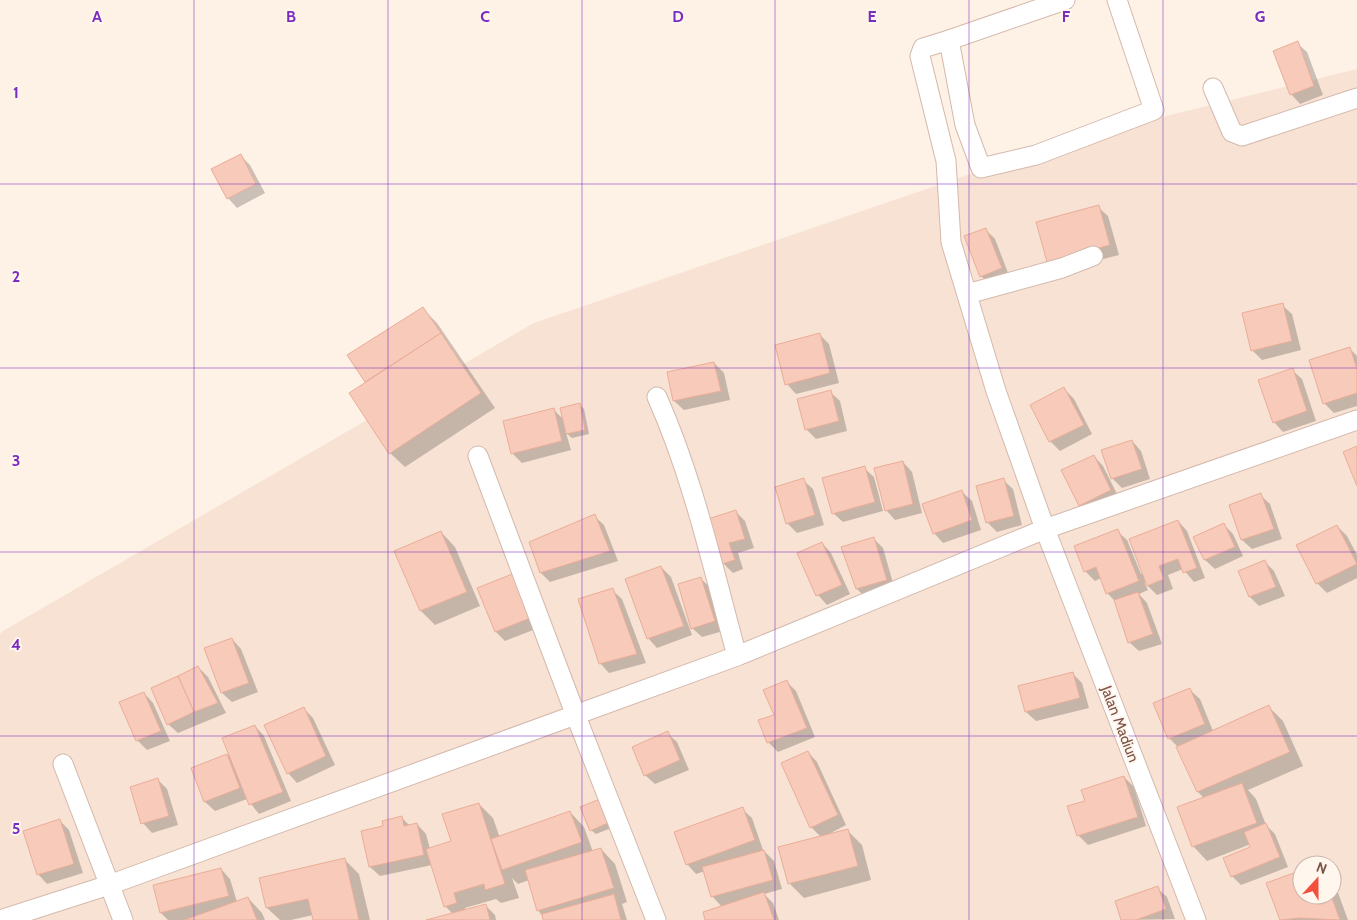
<svg xmlns="http://www.w3.org/2000/svg" width="1357" height="920" font-family="Cabin,sans-serif">
  <style>
    .residential { fill: #f7e2d3; fill-rule: evenodd }
    .shadow { fill: #0003 }
    .building { fill: #f7caba; stroke: #ebad98 }
    .lines { fill: none; stroke-linecap: round; stroke-linejoin: round }
    .street-casing { stroke: #d4b9ac; stroke-width: 21 }
    .street { stroke: #fff; stroke-width: 19 }
    .grid { fill: none; stroke: #7b2cbf; stroke-width: 1; stroke-opacity: 0.55 }
    .labels { text-anchor: middle; stroke-width: 4; stroke-linejoin: round; paint-order: stroke }
    .street-label { font-size: 15px; fill: #7b5347; stroke: #fff6ee }
    .grid-label { font-size: 16px; text-anchor: middle; font-weight: bold; fill: #7b2cbf; stroke: #fff6ee; stroke-width: 4; stroke-linejoin: round; paint-order: stroke }
  </style>
  <rect width="100%" height="100%" fill="#fef1e5"/>
  <!-- residential -->
  <path class="residential" d="M1357 69V920H0V634L3 631 534 323 1073 139ZM1302 865H1332V895H1302Z"/>
  <!-- shadow -->
  <g class="shadow">
    <polygon points="1297,43 1307,52 1323,95 1300,104 1291,94"/>
    <polygon points="241,156 250,165 265,193 237,208 228,198"/>
    <polygon points="1098,207 1108,216 1119,255 1057,271 1048,261"/>
    <polygon points="986,230 995,239 1010,278 990,285 981,276"/>
    <polygon points="1282,305 1292,314 1301,350 1262,360 1252,350"/>
    <polygon points="423,309 437,323 495,408 405,467 390,453 366,383 348,356"/>
    <polygon points="820,335 829,344 839,383 796,394 787,384"/>
    <polygon points="1349,348 1357,356 1357,406 1334,413 1325,404 1311,361"/>
    <polygon points="714,363 724,373 730,400 684,410 674,401"/>
    <polygon points="1292,370 1302,379 1316,421 1283,432 1274,422"/>
    <polygon points="1064,389 1074,399 1092,434 1060,451 1050,441"/>
    <polygon points="830,392 840,401 847,431 816,439 806,429"/>
    <polygon points="579,404 584,409 589,434 572,438 566,433 571,450 522,463 512,453 553,409 564,420"/>
    <polygon points="1132,441 1141,451 1150,479 1122,488 1112,478"/>
    <polygon points="1094,456 1103,466 1120,500 1089,515 1080,506 1063,471"/>
    <polygon points="903,462 912,472 922,513 895,520 886,510"/>
    <polygon points="864,468 874,477 883,511 843,522 833,513"/>
    <polygon points="803,480 813,489 824,525 797,533 787,523"/>
    <polygon points="1003,480 1013,489 1022,525 997,532 987,522"/>
    <polygon points="962,492 972,501 981,530 943,543 934,533"/>
    <polygon points="1260,495 1270,504 1282,539 1252,549 1242,540"/>
    <polygon points="736,512 745,521 754,548 738,553 743,569 733,573 723,563"/>
    <polygon points="594,516 604,525 618,561 550,582 541,573"/>
    <polygon points="1178,521 1187,531 1205,578 1194,582 1183,569 1168,575 1173,589 1157,595 1144,582 1148,590 1139,594 1147,603 1162,644 1139,651 1129,642 1115,601 1107,593 1101,578 1095,581 1085,571 1117,531 1127,540 1141,574 1143,573"/>
    <polygon points="1223,524 1233,534 1243,556 1215,569 1205,560 1195,537"/>
    <polygon points="1337,526 1347,536 1357,555 1357,578 1327,593 1317,583"/>
    <polygon points="441,532 455,547 480,606 435,625 421,611"/>
    <polygon points="873,538 883,548 895,590 866,598 857,589"/>
    <polygon points="822,543 831,553 850,594 827,605 818,595"/>
    <polygon points="1265,562 1274,571 1285,596 1259,606 1250,597"/>
    <polygon points="661,567 671,577 692,635 657,648 648,638"/>
    <polygon points="514,574 541,627 505,641 496,632"/>
    <polygon points="701,579 711,588 723,631 702,637 692,628"/>
    <polygon points="612,590 622,599 646,663 609,673 600,663"/>
    <polygon points="232,639 241,649 258,692 232,702 222,693 206,649"/>
    <polygon points="198,667 208,677 226,713 178,733 168,724"/>
    <polygon points="1073,674 1082,683 1089,708 1036,721 1026,712"/>
    <polygon points="787,682 796,691 815,737 778,752 768,742 760,721 775,715"/>
    <polygon points="1190,690 1200,699 1213,731 1269,707 1283,721 1303,766 1248,790 1256,799 1266,825 1275,834 1288,867 1241,885 1232,876 1252,848 1251,844 1207,861 1193,846 1204,798 1198,792 1177,746 1169,738"/>
    <polygon points="144,693 153,703 170,741 147,750 138,741 121,702"/>
    <polygon points="304,709 313,718 335,765 297,783 288,773"/>
    <polygon points="255,726 264,736 291,801 259,814 247,799 215,811 205,802 193,769 229,755 223,739"/>
    <polygon points="667,733 677,742 689,770 655,784 645,775"/>
    <polygon points="808,752 817,762 846,825 825,836 847,830 862,845 871,880 804,898 789,883 821,837 811,827"/>
    <polygon points="1124,777 1134,787 1146,826 1088,845 1078,835 1086,801"/>
    <polygon points="158,780 167,789 178,825 152,833 143,823"/>
    <polygon points="600,800 614,827 596,834 591,830"/>
    <polygon points="479,804 493,818 500,838 570,812 584,827 593,852 601,849 615,864 627,902 622,904 627,920 545,920 538,910 529,880 518,884 512,878 519,898 501,903 496,899 465,908 466,910 485,905 495,915 496,920 431,920 453,914 445,906 432,865 380,876 370,867 384,827 402,818 410,826 417,824 426,834 430,849 452,842"/>
    <polygon points="742,809 752,818 763,850 774,861 782,889 764,894 773,903 779,920 707,920 722,907 712,896 705,871 696,874 687,864"/>
    <polygon points="60,821 69,830 83,873 47,884 38,874"/>
    <polygon points="344,859 359,874 370,920 314,920 313,915 291,920 280,920 267,908 261,879"/>
    <polygon points="221,869 230,879 237,902 248,898 262,913 265,920 168,920 161,913 154,886"/>
    <polygon points="1302,871 1302,895 1332,895 1333,879 1348,920 1281,920 1267,884"/>
    <polygon points="1157,888 1167,897 1175,919 1123,920"/>
  </g>
  <!-- building -->
  <g class="building">
    <polygon points="1298,41 1314,86 1290,95 1273,51"/>
    <polygon points="241,154 256,184 227,199 211,169"/>
    <polygon points="1099,205 1110,245 1047,262 1036,222"/>
    <polygon points="986,228 1002,268 980,277 964,236"/>
    <polygon points="1283,303 1292,341 1251,351 1242,313"/>
    <polygon points="423,307 441,333 365,382 347,355"/>
    <polygon points="441,333 481,393 389,454 349,393"/>
    <polygon points="820,333 830,373 785,385 775,345"/>
    <polygon points="1350,347 1357,369 1357,393 1323,404 1309,360"/>
    <polygon points="714,362 721,391 673,401 667,372"/>
    <polygon points="1293,368 1307,411 1273,423 1258,380"/>
    <polygon points="1064,387 1084,425 1049,442 1030,405"/>
    <polygon points="831,390 839,421 805,430 797,399"/>
    <polygon points="580,403 585,430 566,434 560,408"/>
    <polygon points="554,408 562,441 511,454 503,421"/>
    <polygon points="1132,440 1142,469 1111,479 1101,450"/>
    <polygon points="1357,446 1357,486 1343,452"/>
    <polygon points="1094,455 1111,490 1079,506 1061,470"/>
    <polygon points="903,461 913,504 885,511 874,468"/>
    <polygon points="865,466 875,502 832,514 822,478"/>
    <polygon points="804,478 815,515 786,524 775,487"/>
    <polygon points="1004,478 1014,516 986,523 976,486"/>
    <polygon points="962,490 972,520 933,534 922,504"/>
    <polygon points="1261,493 1274,529 1241,540 1229,505"/>
    <polygon points="736,510 745,539 729,543 735,560 722,564 708,519"/>
    <polygon points="595,514 610,551 540,573 529,542"/>
    <polygon points="1178,520 1197,568 1183,573 1178,559 1159,566 1164,579 1147,586 1129,539"/>
    <polygon points="1224,523 1235,547 1204,560 1193,537"/>
    <polygon points="1337,525 1357,564 1316,584 1296,545"/>
    <polygon points="1118,529 1139,581 1106,594 1096,567 1084,572 1074,546"/>
    <polygon points="441,531 467,592 420,611 394,551"/>
    <polygon points="874,537 887,580 856,589 841,547"/>
    <polygon points="822,542 842,585 816,596 797,553"/>
    <polygon points="1265,560 1276,587 1249,597 1238,571"/>
    <polygon points="661,566 684,626 647,639 625,579"/>
    <polygon points="515,573 533,617 495,632 477,588"/>
    <polygon points="701,577 715,621 691,629 678,584"/>
    <polygon points="613,588 637,654 599,664 578,599"/>
    <polygon points="1138,592 1153,634 1128,643 1114,600"/>
    <polygon points="232,638 249,683 221,693 204,648"/>
    <polygon points="198,666 218,703 194,712 178,676"/>
    <polygon points="1073,672 1080,698 1025,712 1018,686"/>
    <polygon points="178,676 194,712 167,725 151,688"/>
    <polygon points="787,680 807,728 767,743 758,720 774,715 763,690"/>
    <polygon points="1190,688 1205,724 1168,739 1153,703"/>
    <polygon points="144,692 161,731 136,741 119,702"/>
    <polygon points="1269,705 1290,752 1197,792 1176,747"/>
    <polygon points="304,707 326,756 287,774 264,725"/>
    <polygon points="255,725 283,792 249,805 222,738"/>
    <polygon points="668,731 680,760 644,776 632,747"/>
    <polygon points="808,751 838,815 810,828 781,763"/>
    <polygon points="227,754 240,788 204,802 191,768"/>
    <polygon points="1124,776 1138,817 1077,836 1067,806 1085,801 1081,790"/>
    <polygon points="158,778 169,816 141,824 130,787"/>
    <polygon points="1242,783 1257,823 1192,847 1177,807"/>
    <polygon points="600,799 610,822 590,831 580,807"/>
    <polygon points="479,803 505,884 485,890 484,884 454,893 457,903 444,907 426,849 451,841 442,814"/>
    <polygon points="743,807 755,840 686,865 674,832"/>
    <polygon points="570,811 582,842 502,870 491,839"/>
    <polygon points="402,816 404,826 417,823 424,855 369,867 361,831 383,826 382,821"/>
    <polygon points="60,819 74,864 37,875 23,831"/>
    <polygon points="1266,823 1280,857 1231,877 1223,858 1250,847 1244,832"/>
    <polygon points="848,829 858,866 788,884 778,847"/>
    <polygon points="601,848 614,888 537,911 525,870"/>
    <polygon points="764,850 773,880 711,897 702,867"/>
    <polygon points="345,858 359,920 313,920 308,899 266,908 259,878"/>
    <polygon points="221,868 229,896 160,913 153,885"/>
    <polygon points="1302,870 1302,895 1331,895 1340,920 1300,918 1280,920 1266,883"/>
    <polygon points="1158,886 1166,909 1136,920 1121,920 1115,901"/>
    <polygon points="764,892 774,920 705,920 703,912"/>
    <polygon points="614,894 621,920 543,920 542,914"/>
    <polygon points="248,897 257,920 184,920"/>
    <polygon points="486,904 490,920 426,920"/>
  </g>
  <g class="lines">
    <!-- street casing -->
    <g class="street-casing">
      <g id="street">
        <polyline points="1065,0 949,40 965,125 981,168 1036,155 1154,110 1117,0"/>
        <polyline points="949,40 923,48 920,56 946,161 951,242 996,391 1045,529 1196,920"/>
        <polyline points="1213,88 1232,132 1242,136 1357,98"/>
        <polyline points="967,294 1062,268 1093,256"/>
        <path d="M657 397C694 480 713 569 737 656"/>
        <polyline points="478,456 576,716 656,920"/>
        <polyline points="63,764 123,920"/>
        <polyline points="0,920 109,885 737,656 1045,529 1357,420"/>
      </g>
    </g>
    <!-- street -->
    <use href="#street" class="street"/>
  </g>
  <!-- grid -->
  <path class="grid" d="M194 0V920M388 0V920M582 0V920M775 0V920M969 0V920M1163 0V920M0 184H1357M0 368H1357M0 552H1357M0 736H1357"/>
  <g class="labels">
    <!-- street labels -->
    <g class="street-label">
      <text transform="translate(1120 724) rotate(69)" y="5">Jalan Madiun</text>
    </g>
  </g>
  <g class="grid-label">
    <text x="97" y="22">A</text>
    <text x="291" y="22">B</text>
    <text x="485" y="22">C</text>
    <text x="678" y="22">D</text>
    <text x="872" y="22">E</text>
    <text x="1066" y="22">F</text>
    <text x="1260" y="22">G</text>
    <text x="16" y="98">1</text>
    <text x="16" y="282">2</text>
    <text x="16" y="466">3</text>
    <text x="16" y="650">4</text>
    <text x="16" y="834">5</text>
  </g>
  <!-- north arrow -->
  <g transform="translate(1317 880) rotate(21)"><circle r="24" fill="#fff6ee" stroke="#cab5ab"/>
  <path d="M0-4L9 19L0 12L-9 19Z" fill="#f54f3e"/>
  <text y="-8" font-size="14" font-weight="bold" text-anchor="middle" fill="#7b5347">N</text>
  </g>
</svg>
